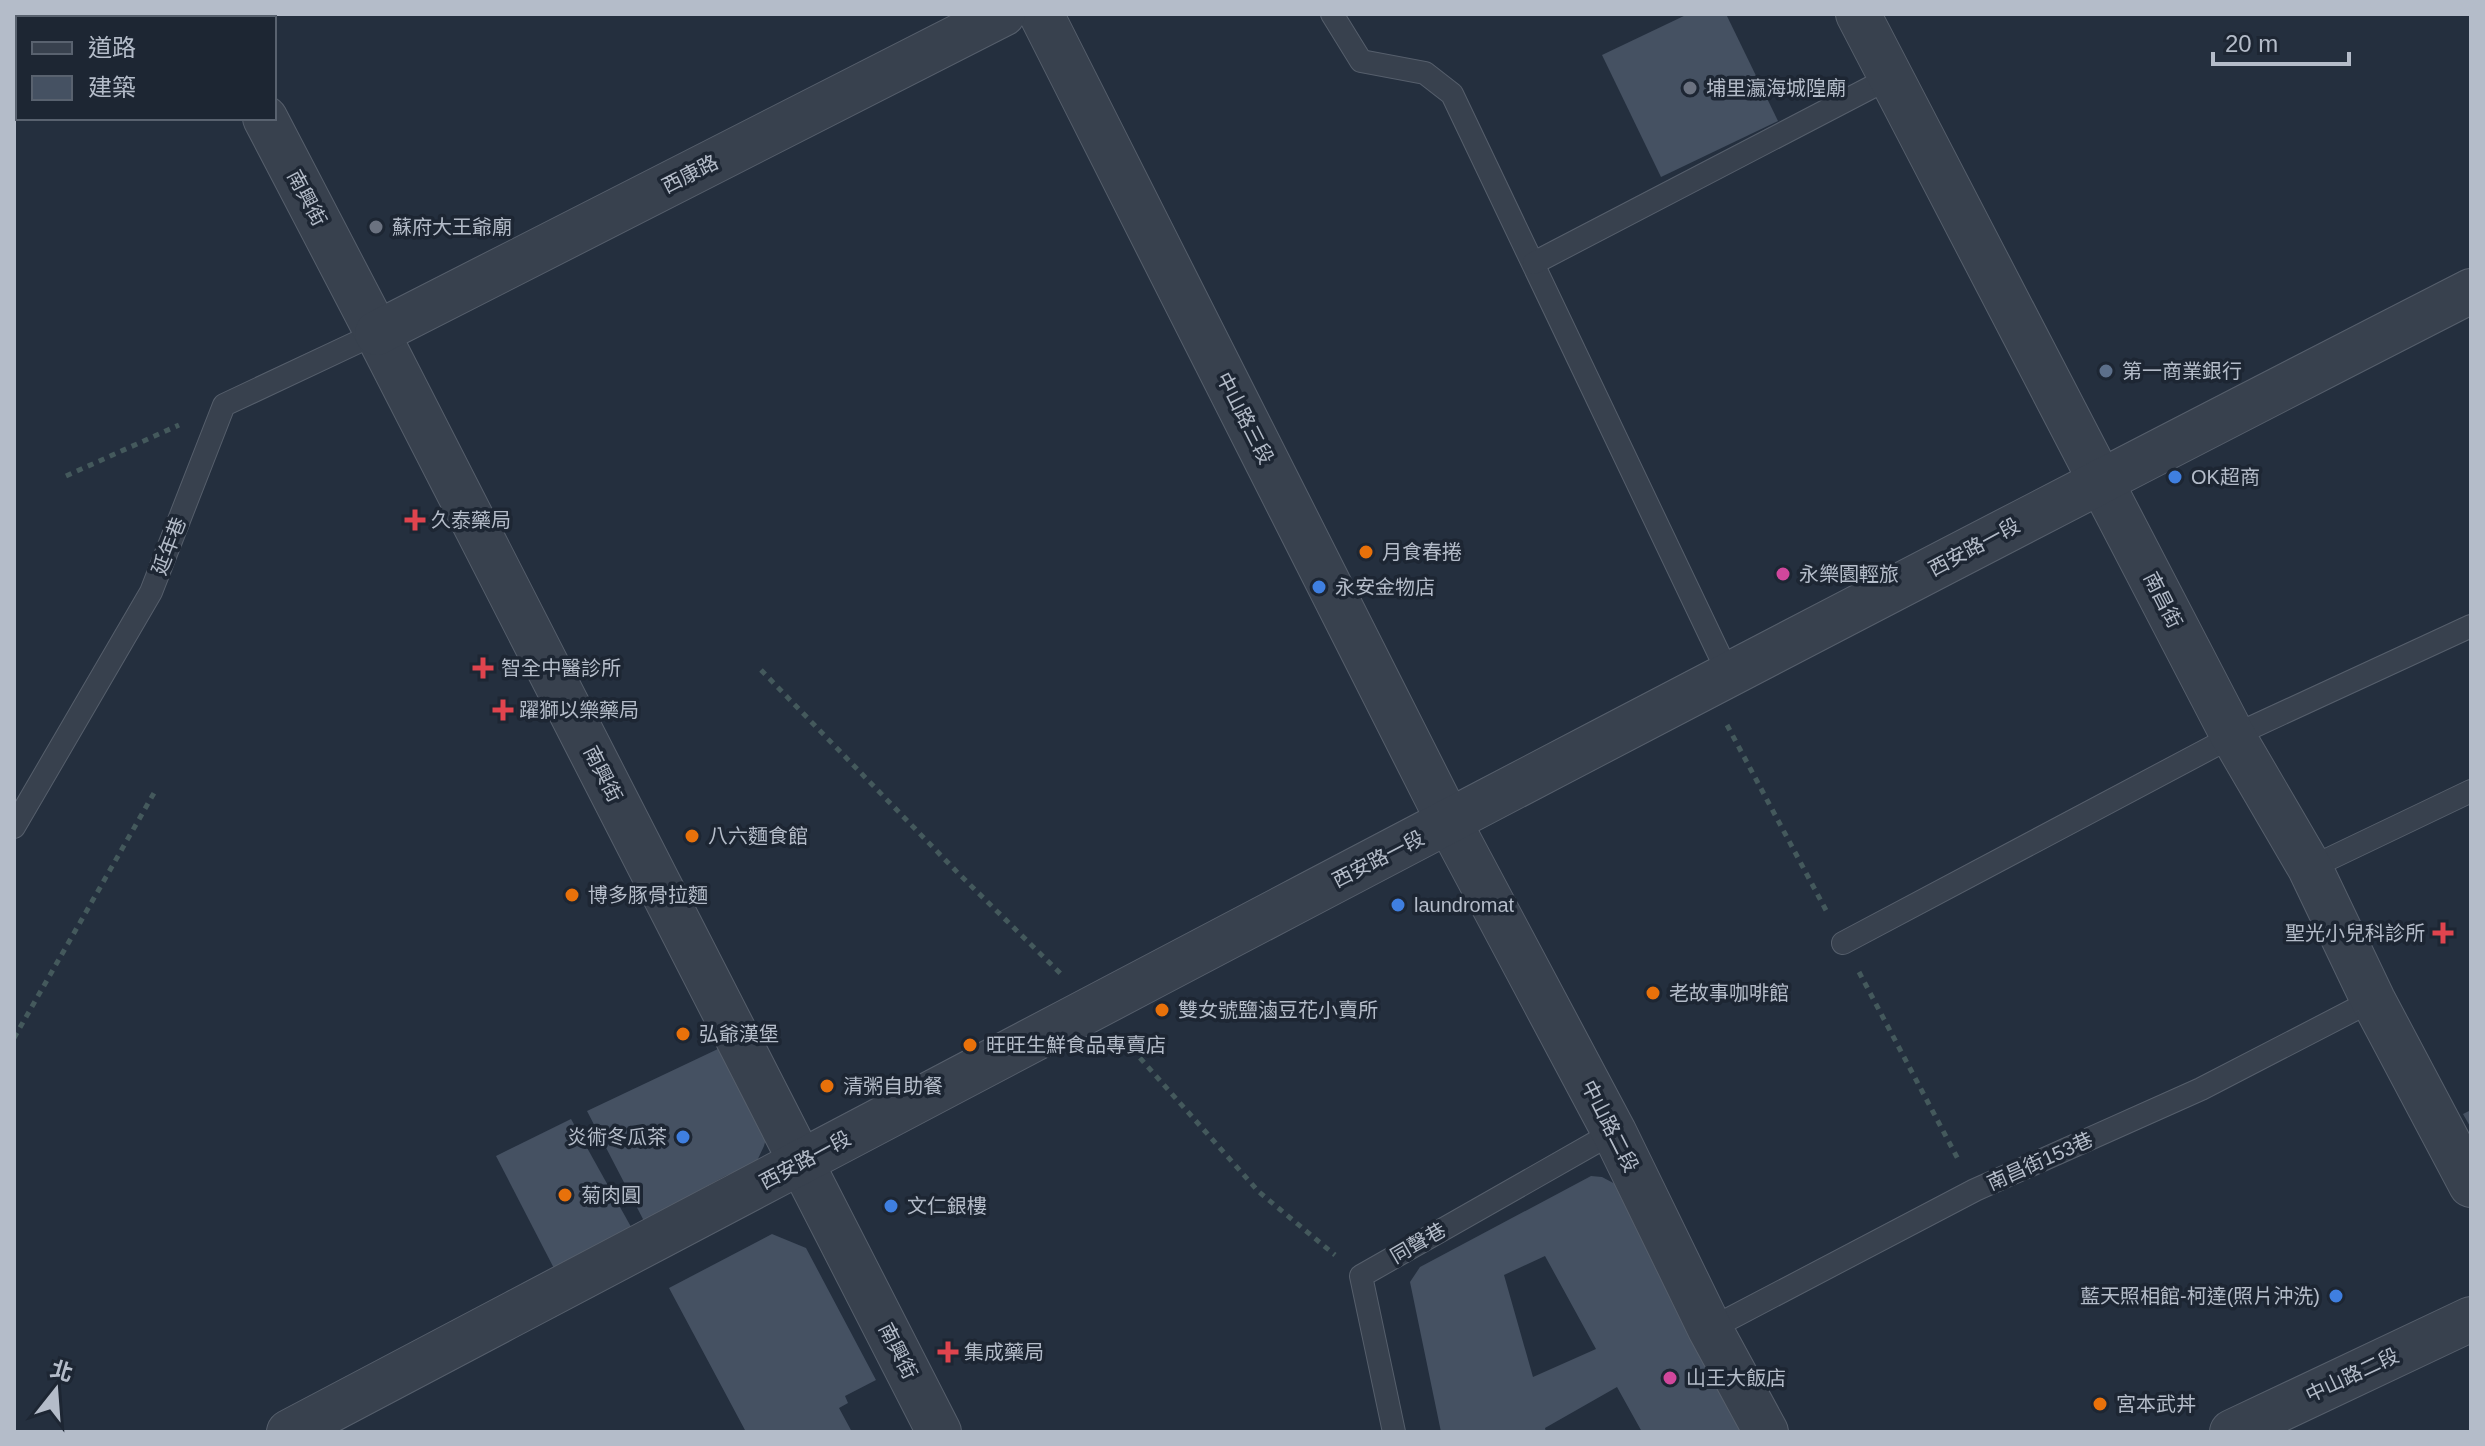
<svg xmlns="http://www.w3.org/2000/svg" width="2485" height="1446" font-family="Helvetica,'Noto Sans TC',sans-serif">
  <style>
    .building { fill: #455162; fill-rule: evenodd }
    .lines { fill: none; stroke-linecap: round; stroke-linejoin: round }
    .service-casing { stroke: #565f6c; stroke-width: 24 }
    .minor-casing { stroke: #565f6c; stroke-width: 46 }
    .tertiary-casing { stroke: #565f6c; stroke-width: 46 }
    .path { stroke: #44595c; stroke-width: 5; stroke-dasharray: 6 6; stroke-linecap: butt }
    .service { stroke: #38414e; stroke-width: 22 }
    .minor { stroke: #38414e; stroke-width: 44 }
    .tertiary { stroke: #38414e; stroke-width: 44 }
    .worship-dot { fill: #6b7280; stroke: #1d2633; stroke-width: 3 }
    .service-dot { fill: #5c6f8a; stroke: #1d2633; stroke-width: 3 }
    .shop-dot { fill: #3f7fe0; stroke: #1d2633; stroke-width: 3 }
    .health-dot { fill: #e0444e; stroke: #1d2633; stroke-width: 3 }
    .food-dot { fill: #e8710a; stroke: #1d2633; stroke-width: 3 }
    .hotel-dot { fill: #d1479c; stroke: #1d2633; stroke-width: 3 }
    .labels { text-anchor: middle; stroke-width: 7; stroke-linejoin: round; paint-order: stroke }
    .poi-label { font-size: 20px; fill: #b4bcc9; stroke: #1d2633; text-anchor: start }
    .street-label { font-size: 20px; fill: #b4bcc9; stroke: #1d2633 }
  </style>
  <rect width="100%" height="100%" fill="#242f3e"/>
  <!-- building -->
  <g class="building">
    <polygon points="1688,14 1726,14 1778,121 1661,177 1602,55"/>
    <polygon points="720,1048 769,1128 764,1146 756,1163 725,1176 644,1221 587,1111"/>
    <polygon points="2471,1110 2471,1128 2463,1114"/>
    <polygon points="571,1119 635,1234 559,1278 496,1156"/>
    <path d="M1591 1176 1602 1177 1619 1186 1742 1432H1642L1617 1387 1545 1428 1546 1432H1441L1410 1282 1420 1267ZM1545 1256 1596 1349 1533 1377 1504 1275Z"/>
    <polygon points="772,1234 806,1248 876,1380 845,1396 848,1403 839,1408 852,1432 746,1432 669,1288"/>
  </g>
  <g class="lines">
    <!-- service casing -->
    <g class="service-casing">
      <g id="service">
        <polyline points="1332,14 1361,61 1425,73 1452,94 1729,675"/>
        <polyline points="1534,263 1891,77"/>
        <polyline points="14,827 151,592 224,405 377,333"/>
        <polyline points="2310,868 2471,791"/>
        <polyline points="1843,943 2233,736 2471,626"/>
        <polyline points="1710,1329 1975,1190 2201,1089 2373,1000"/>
        <polyline points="1394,1432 1361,1276 1614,1132"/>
      </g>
    </g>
    <!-- minor casing -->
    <g class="minor-casing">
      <g id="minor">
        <polyline points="210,14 212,18"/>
        <polyline points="1041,14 1449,822 1614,1132 1710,1329 1766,1432"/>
        <polyline points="1858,14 2233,736 2310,868 2373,1000 2471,1185"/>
        <polyline points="265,118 377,333 939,1432"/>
        <polyline points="377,333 1003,14"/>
        <path d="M289 1432C1015 1049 1740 665 2471 291"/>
      </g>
    </g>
    <!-- tertiary casing -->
    <g class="tertiary-casing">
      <polyline id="tertiary" points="2232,1432 2471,1319"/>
    </g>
    <!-- path -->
    <g class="path">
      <polyline points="66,476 179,425"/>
      <polyline points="761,670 958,873 1062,975"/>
      <polyline points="1727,725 1828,914"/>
      <polyline points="1859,972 1959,1161"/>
      <polyline points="14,1038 154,793"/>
      <polyline points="1124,1040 1259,1192 1335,1255"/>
    </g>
    <!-- service -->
    <use href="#service" class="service"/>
    <!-- minor -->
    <use href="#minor" class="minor"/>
    <!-- tertiary -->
    <use href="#tertiary" class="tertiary"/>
  </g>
  <!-- markers -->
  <g class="worship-dot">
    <circle cx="1690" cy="88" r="8"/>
    <circle cx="376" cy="227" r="8"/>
  </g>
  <circle class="service-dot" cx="2106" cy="371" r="8"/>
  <g class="shop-dot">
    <circle cx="2175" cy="477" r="8"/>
    <circle cx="1319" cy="587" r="8"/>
    <circle cx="1398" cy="905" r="8"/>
    <circle cx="683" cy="1137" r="8"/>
    <circle cx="891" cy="1206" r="8"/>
    <circle cx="2336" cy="1296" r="8"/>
  </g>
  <g class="health-dot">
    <path d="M411 508h8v8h8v8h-8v8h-8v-8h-8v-8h8z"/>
    <path d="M479 656h8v8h8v8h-8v8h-8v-8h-8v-8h8z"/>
    <path d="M499 698h8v8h8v8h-8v8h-8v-8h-8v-8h8z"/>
    <path d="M2439 921h8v8h8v8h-8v8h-8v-8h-8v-8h8z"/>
    <path d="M944 1340h8v8h8v8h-8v8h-8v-8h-8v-8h8z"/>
  </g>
  <g class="food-dot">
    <circle cx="1366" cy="552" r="8"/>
    <circle cx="692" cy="836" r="8"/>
    <circle cx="572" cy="895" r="8"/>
    <circle cx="1653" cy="993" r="8"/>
    <circle cx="1162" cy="1010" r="8"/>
    <circle cx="683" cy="1034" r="8"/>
    <circle cx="970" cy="1045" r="8"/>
    <circle cx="827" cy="1086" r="8"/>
    <circle cx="565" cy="1195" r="8"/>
    <circle cx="2100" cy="1404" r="8"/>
  </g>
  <g class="hotel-dot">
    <circle cx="1783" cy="574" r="8"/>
    <circle cx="1670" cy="1378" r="8"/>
  </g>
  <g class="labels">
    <!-- poi labels -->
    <g class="poi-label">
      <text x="1706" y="95">埔里瀛海城隍廟</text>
      <text x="392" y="234">蘇府大王爺廟</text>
      <text x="2122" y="378">第一商業銀行</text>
      <text x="2191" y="484">OK超商</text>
      <text x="431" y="527">久泰藥局</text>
      <text x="1382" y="559">月食春捲</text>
      <text x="1799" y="581">永樂園輕旅</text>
      <text x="1335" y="594">永安金物店</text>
      <text x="501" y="675">智全中醫診所</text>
      <text x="519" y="717">躍獅以樂藥局</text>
      <text x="708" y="843">八六麵食館</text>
      <text x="588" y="902">博多豚骨拉麵</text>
      <text x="1414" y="912">laundromat</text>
      <text x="2425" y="940" text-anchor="end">聖光小兒科診所</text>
      <text x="1669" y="1000">老故事咖啡館</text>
      <text x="1178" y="1017">雙女號鹽滷豆花小賣所</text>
      <text x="699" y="1041">弘爺漢堡</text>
      <text x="986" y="1052">旺旺生鮮食品專賣店</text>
      <text x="843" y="1093">清粥自助餐</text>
      <text x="667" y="1144" text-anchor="end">炎術冬瓜茶</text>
      <text x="581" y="1202">菊肉圓</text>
      <text x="907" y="1213">文仁銀樓</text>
      <text x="2320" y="1303" text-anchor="end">藍天照相館-柯達(照片沖洗)</text>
      <text x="964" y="1359">集成藥局</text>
      <text x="1686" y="1385">山王大飯店</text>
      <text x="2116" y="1411">宮本武丼</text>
    </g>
    <!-- street labels -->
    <g class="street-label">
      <text transform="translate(690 174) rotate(-27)" y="7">西康路</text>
      <text transform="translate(307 198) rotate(62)" y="7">南興街</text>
      <text transform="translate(1245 418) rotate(63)" y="7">中山路三段</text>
      <text transform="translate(169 546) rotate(-69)" y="7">延年巷</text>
      <text transform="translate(1974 547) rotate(-28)" y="7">西安路一段</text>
      <text transform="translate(2163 600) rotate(63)" y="7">南昌街</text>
      <text transform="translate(603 774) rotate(63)" y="7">南興街</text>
      <text transform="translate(1378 859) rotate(-27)" y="7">西安路一段</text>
      <text transform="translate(1610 1126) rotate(63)" y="7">中山路二段</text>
      <text transform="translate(805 1160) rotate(-28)" y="7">西安路一段</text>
      <text transform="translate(2040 1161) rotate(-24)" y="7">南昌街153巷</text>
      <text transform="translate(1418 1243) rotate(-30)" y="7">同聲巷</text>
      <text transform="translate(898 1351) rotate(63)" y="7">南興街</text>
      <text transform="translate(2352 1375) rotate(-25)" y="7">中山路二段</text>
    </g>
  </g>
  <!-- border -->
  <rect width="2485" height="1446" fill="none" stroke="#b4bcc9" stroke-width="32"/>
  <!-- legend -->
  <rect x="16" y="16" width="260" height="104" fill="#1d2633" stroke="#59626f" stroke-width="2"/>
  <rect x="32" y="42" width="40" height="12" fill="#38414e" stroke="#59626f" stroke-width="2"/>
  <text x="88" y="56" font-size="24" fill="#b4bcc9">道路</text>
  <rect x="32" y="76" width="40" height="24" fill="#455162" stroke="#59626f" stroke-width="2"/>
  <text x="88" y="96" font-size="24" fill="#b4bcc9">建築</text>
  <!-- north arrow -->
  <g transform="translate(56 1390) rotate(17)" stroke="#1d2633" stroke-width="6" paint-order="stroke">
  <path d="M0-6L14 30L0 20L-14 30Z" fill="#b4bcc9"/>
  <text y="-12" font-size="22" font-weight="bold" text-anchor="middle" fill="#b4bcc9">北</text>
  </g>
  <!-- scale -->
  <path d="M2213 52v12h136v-12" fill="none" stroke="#b4bcc9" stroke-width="4"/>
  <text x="2225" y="52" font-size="24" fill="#b4bcc9" stroke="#1d2633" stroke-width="6" paint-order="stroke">20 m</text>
</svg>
